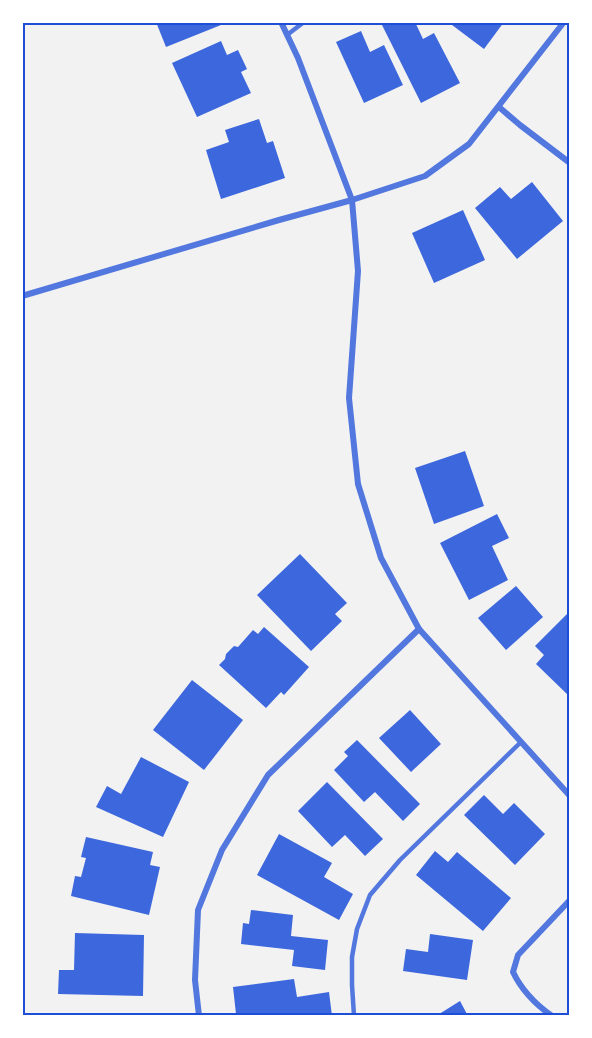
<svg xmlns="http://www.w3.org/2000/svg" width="592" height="1038" font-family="Cabin,sans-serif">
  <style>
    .building { fill: #3d67dc }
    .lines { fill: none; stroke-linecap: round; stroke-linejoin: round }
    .service { stroke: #5277de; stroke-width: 4.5 }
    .minor { stroke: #5277de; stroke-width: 6 }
    .neatline { fill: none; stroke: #1d4ed8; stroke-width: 2 }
  </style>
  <rect width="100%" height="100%" fill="#f2f2f2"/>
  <!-- building -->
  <g class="building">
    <polygon points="156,22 226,22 226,23 166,47"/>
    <polygon points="387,22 415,22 423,39 434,33 460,83 421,103 382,25"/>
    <polygon points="448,22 504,22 484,49"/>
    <polygon points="361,31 370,52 384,45 403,85 364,103 336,42"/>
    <polygon points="221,41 227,55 238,50 247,69 241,72 251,93 197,117 172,63"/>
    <polygon points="259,119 267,143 273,141 285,178 221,199 206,150 229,142 225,130"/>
    <polygon points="532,182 563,221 517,259 475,208 500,187 511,199"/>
    <polygon points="463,210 485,260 434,283 412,233"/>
    <polygon points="465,451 484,506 434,524 415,468"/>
    <polygon points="497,514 509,538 492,546 508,580 469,600 440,543"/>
    <polygon points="300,554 347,603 335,614 342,621 311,651 257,595"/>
    <polygon points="516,586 543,617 506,650 478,618"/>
    <polygon points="570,611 570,697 536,664 544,655 535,646"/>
    <polygon points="264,627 309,667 284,695 281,692 266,708 219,665 225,659 226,654 234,646 238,647 253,630 258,634"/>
    <polygon points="192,680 243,720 204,770 153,730"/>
    <polygon points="410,710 441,744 411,772 379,738"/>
    <polygon points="357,740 420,804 403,821 375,792 364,802 334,770 348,756 344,752"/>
    <polygon points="141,757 189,782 163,837 96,807 107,786 121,794"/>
    <polygon points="327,782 383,839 365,856 345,835 332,847 298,811"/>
    <polygon points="484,795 503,814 514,803 545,834 515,865 464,815"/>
    <polygon points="279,834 332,863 324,877 353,894 339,920 257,875"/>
    <polygon points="86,837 153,852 150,865 160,867 149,915 71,896 75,876 81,877 86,858 81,857"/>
    <polygon points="435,851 448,862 457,852 511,898 483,931 416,875"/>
    <polygon points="251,910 293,915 291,936 328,940 325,970 292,966 294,950 241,944 243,923 249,924"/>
    <polygon points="75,933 144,935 143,996 58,994 59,970 74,970"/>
    <polygon points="430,934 473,940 467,980 403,971 406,949 428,952"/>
    <polygon points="294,979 297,997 329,992 332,1016 241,1016 241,1013 236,1014 233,987"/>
    <polygon points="460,1001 468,1016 436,1016"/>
  </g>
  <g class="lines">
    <!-- service -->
    <g class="service">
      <polyline points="287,35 304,22"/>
      <polyline points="354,1016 352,985 352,957 357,929 370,895 400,860 521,742"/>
    </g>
    <!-- minor -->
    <g class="minor">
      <polyline points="281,22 298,58 352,200 358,271 349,398 358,484 381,558 419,629 570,796"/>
      <polyline points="499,107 520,125 570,163"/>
      <polyline points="22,296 279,220 352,200 425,176 469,144 564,22"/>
      <polyline points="199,1016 195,980 198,910 222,850 268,775 419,629"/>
      <path d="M552 1016C535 1004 522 991 513 972L518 955 570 900"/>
    </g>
  </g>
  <!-- border -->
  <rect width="592" height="1038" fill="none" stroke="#ffffff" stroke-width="48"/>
  <rect x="24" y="24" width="544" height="990" class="neatline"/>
</svg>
